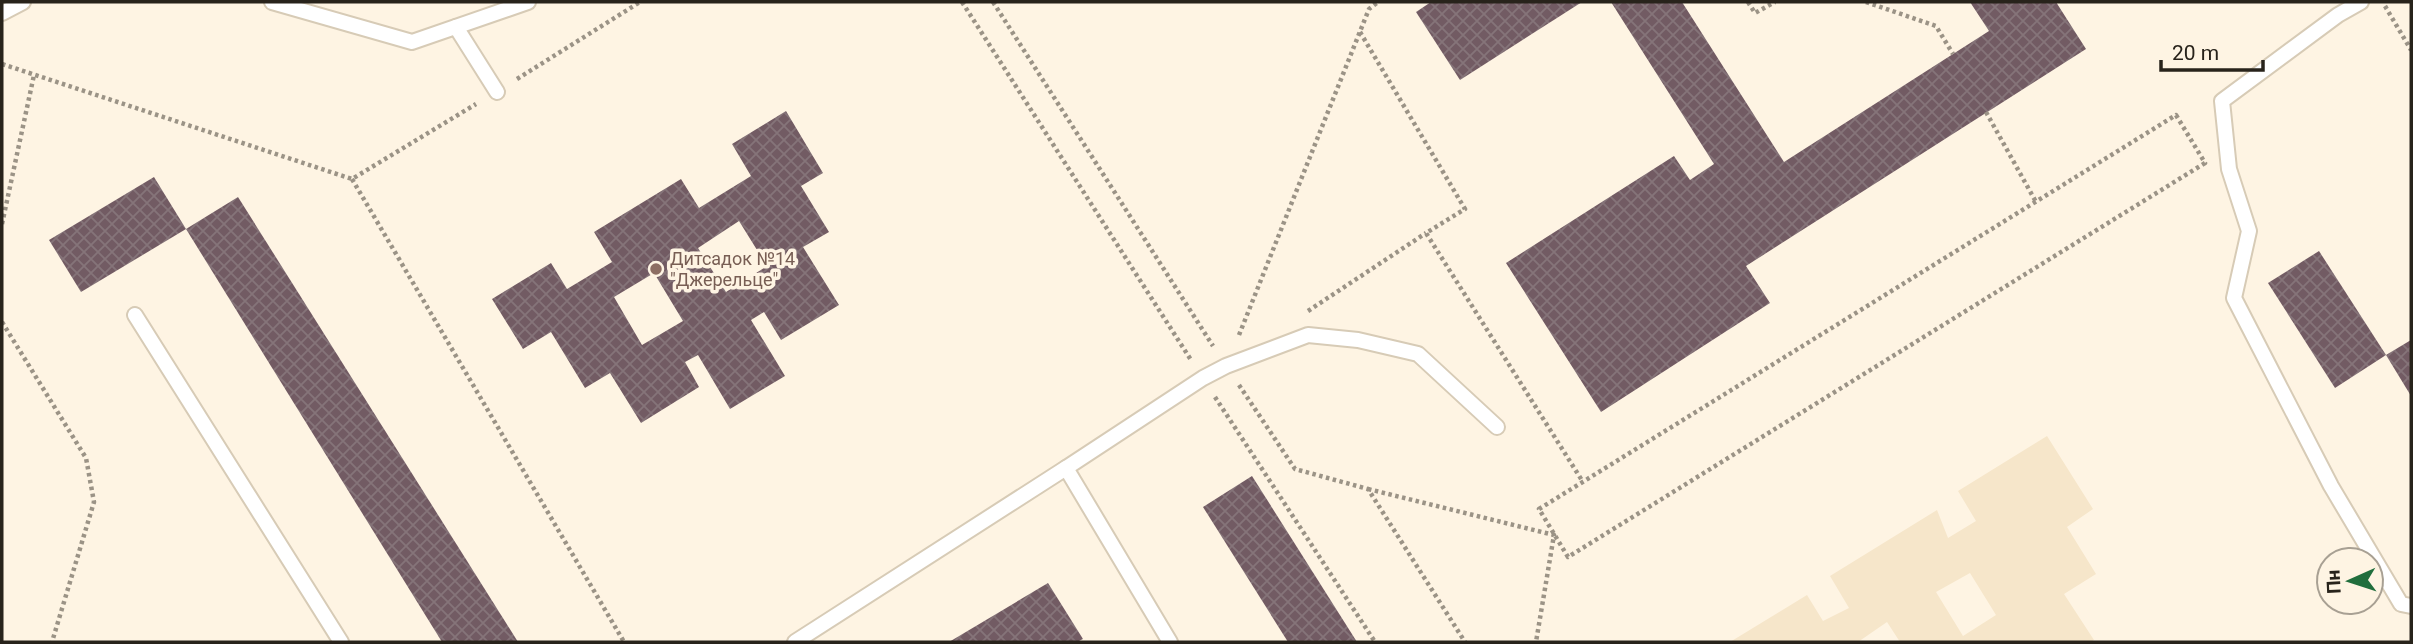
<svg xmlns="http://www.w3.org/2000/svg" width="2413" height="644" font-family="Roboto,sans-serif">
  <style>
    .built { fill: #f6e6ca; fill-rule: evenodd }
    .building { fill: url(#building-cross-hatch); fill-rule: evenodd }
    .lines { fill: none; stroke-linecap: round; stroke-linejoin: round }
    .service-casing { stroke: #d7cbb6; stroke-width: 18 }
    .path { stroke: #9b9386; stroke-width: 4.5; stroke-dasharray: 3.5 3.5; stroke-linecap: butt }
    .service { stroke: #fff; stroke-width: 14 }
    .education-dot { fill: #8d6e63; stroke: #fef4e3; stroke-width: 2.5 }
    .labels { text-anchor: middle; stroke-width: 7; stroke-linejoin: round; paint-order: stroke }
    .education-label { font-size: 18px; fill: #785e54; stroke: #fef4e3; text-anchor: start }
  </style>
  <defs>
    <pattern id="building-cross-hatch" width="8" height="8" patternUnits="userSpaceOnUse" patternTransform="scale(1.75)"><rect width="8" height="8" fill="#725b63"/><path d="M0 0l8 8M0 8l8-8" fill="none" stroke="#857479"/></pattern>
  </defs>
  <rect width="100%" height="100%" fill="#fef4e3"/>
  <!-- built -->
  <path class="built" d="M2047 436 2093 509 2067 527 2096 574 2064 594 2094 640 2091 642H1900L1887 622 1858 642H1730L1807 595 1823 621 1849 608 1830 576 1937 510 1948 538 1976 521 1958 491ZM1970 573 1996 615 1963 636 1936 592Z"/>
  <!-- building -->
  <g class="building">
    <polygon points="1431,2 1582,2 1460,80 1416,12"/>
    <polygon points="1611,2 1682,2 1784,162 1989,31 1970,2 2056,2 2086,49 1746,266 1770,303 1601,412 1506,263 1674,156 1690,180 1714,164"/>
    <path d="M786 111 823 173 801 186 829 232 803 247 839 305 781 340 764 312 751 320 785 376 730 409 698 355 685 362 699 387 641 423 610 373 585 388 551 332 523 349 492 299 551 263 567 289 612 262 594 232 681 179 699 208 751 176 732 144ZM739 221 767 266 726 292 698 248ZM654 273 683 321 642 345 614 297Z"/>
    <polygon points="154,177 186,229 81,292 49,240"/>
    <polygon points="238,197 518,642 442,642 186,229"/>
    <polygon points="2319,251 2386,355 2335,388 2268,283"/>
    <polygon points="2411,340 2411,396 2386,355"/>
    <polygon points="1252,476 1357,642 1288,642 1203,507"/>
    <polygon points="1048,583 1083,639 1077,642 949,642"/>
  </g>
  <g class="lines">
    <!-- service casing -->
    <g class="service-casing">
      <g id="service">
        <polyline points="272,2 412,42 528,2"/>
        <polyline points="2361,2 2338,15 2222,101 2229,169 2249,231 2234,298 2331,486 2401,604 2411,606"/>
        <polyline points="2,13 23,2"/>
        <polyline points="456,27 497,92"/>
        <polyline points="135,315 341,642"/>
        <polyline points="795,642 1066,468"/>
        <polyline points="1170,642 1066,468 1203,378 1226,366 1308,335 1358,340 1418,354 1497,427"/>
      </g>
    </g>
    <!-- path -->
    <g class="path">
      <polyline points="962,2 1191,360"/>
      <polyline points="993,2 1213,346"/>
      <polyline points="1748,2 1755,13 1775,2"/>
      <polyline points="1866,2 1936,26 1953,54"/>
      <polyline points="2385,6 2411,50"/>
      <polyline points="1360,32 1465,209 1426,233 1583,482"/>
      <polyline points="2,64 352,179 476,104"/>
      <polyline points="517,79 640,2"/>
      <polyline points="1986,112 2036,202"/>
      <polygon points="2176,115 2205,163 1568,557 1539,509"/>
      <polyline points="352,179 624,642"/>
      <polyline points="2,224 34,75"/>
      <polyline points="1308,311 1426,233"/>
      <polyline points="2,322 86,458 94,502 52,642"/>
      <polyline points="1239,335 1369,9 1378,2"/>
      <polyline points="1239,385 1295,469 1368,489 1465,642"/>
      <polyline points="1215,397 1375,642"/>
      <polyline points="1368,489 1554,535 1536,642"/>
    </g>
    <!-- service -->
    <use href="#service" class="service"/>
  </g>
  <!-- markers -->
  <circle class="education-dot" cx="656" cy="269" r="7"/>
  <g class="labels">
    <!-- education labels -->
    <g class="education-label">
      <text x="670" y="265">Дитсадок №14<tspan x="670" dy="21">"Джерельце"</tspan></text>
    </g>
  </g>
  <!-- border -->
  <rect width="2413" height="644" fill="none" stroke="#28231b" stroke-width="7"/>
  <!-- north arrow -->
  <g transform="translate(2350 581) rotate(267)"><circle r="33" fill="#fef4e3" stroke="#a8a093" stroke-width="2"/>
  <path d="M0-5L12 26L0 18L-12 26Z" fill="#216e3d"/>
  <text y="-10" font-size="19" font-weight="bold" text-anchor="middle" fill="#28231b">Пн</text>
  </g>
  <!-- scale -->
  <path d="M2161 60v10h102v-10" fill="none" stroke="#28231b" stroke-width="3.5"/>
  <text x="2172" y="60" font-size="21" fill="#28231b" stroke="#fef4e3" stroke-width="5" paint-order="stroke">20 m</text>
</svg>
